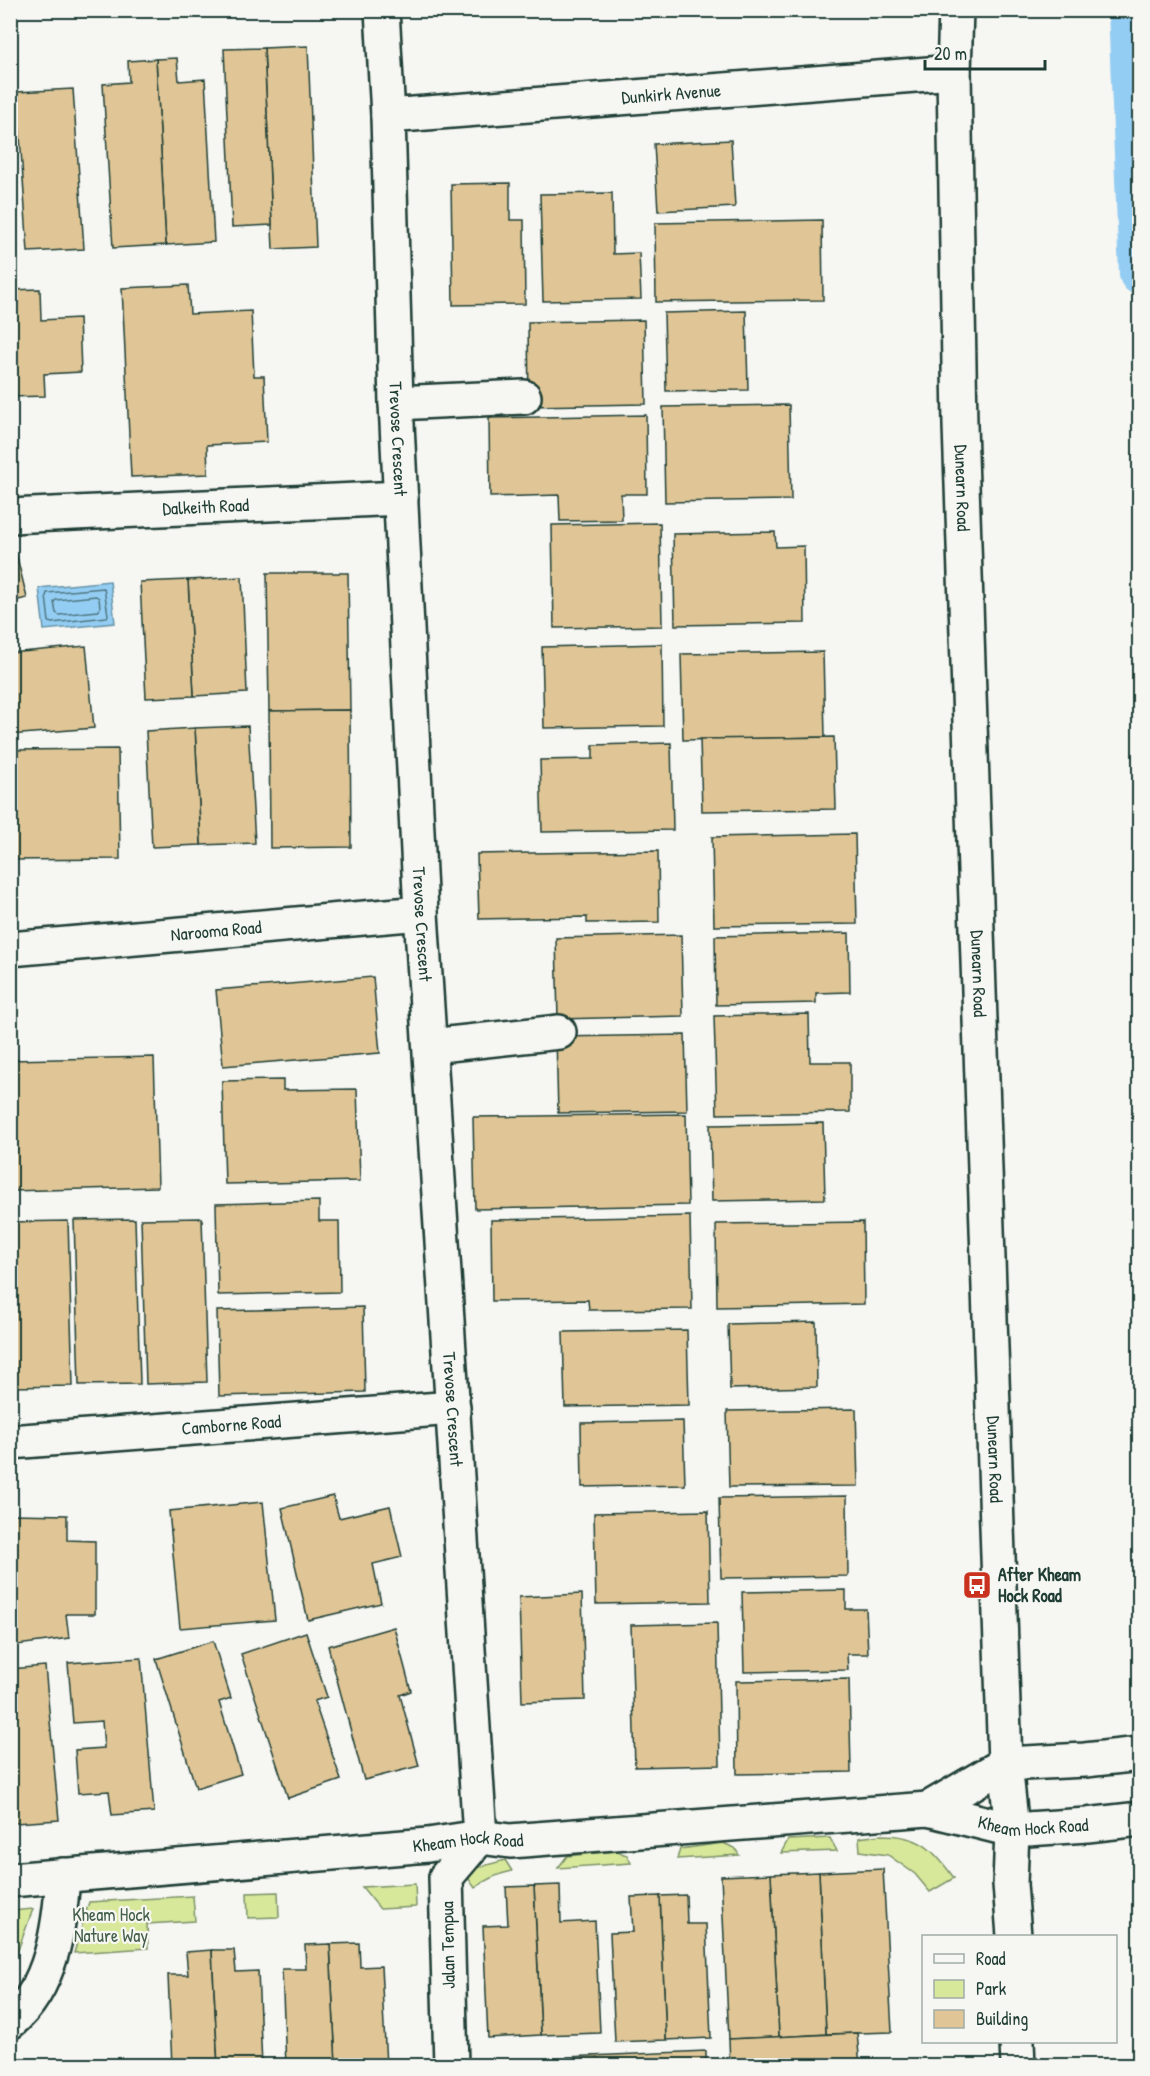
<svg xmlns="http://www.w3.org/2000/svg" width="1150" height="2076" font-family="'Patrick Hand',sans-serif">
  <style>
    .green { fill: #d7e89b; stroke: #7b9268; stroke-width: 1.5 }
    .water { fill: #94cdf3; stroke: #6593a7; stroke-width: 1.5 }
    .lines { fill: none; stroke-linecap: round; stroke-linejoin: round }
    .shore { stroke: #4e7780; stroke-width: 1.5 }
    .canal { stroke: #94cdf3; stroke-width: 42 }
    .building { fill: #e0c696; stroke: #1f3d34; stroke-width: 1.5 }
    .minor-casing { stroke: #1f3d34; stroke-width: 38 }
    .highway-casing { stroke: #1f3d34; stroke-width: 38 }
    .minor { stroke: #f6f6f2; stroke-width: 33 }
    .highway { stroke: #f6f6f2; stroke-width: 33 }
    .labels { text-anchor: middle; stroke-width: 4.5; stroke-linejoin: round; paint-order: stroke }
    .street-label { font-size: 18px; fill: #1f3d34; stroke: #f6f6f2 }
    .poi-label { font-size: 18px; font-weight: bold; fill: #1f3d34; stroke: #f6f6f2; text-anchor: start }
    .park-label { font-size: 18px; fill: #445f49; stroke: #f6f6f2 }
  </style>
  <rect width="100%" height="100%" fill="#f6f6f2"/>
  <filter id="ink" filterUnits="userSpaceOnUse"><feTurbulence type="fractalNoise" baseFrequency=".0167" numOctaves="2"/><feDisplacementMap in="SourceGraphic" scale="12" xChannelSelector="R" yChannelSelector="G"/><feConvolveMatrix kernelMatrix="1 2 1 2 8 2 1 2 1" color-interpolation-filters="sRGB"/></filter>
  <g filter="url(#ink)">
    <!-- green -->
    <g class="green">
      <path d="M880 1835C919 1835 932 1847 954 1878L930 1892 915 1874 888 1855 860 1851 859 1838Z"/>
      <polygon points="830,1838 837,1851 781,1853 788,1840"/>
      <polygon points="723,1843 735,1848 739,1855 677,1859 680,1849"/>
      <polygon points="615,1851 627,1855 631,1863 558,1868 567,1856"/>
      <path d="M505 1860 512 1871C498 1874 487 1878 475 1888L466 1875 476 1868Z"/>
      <polygon points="415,1884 416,1907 380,1909 362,1887"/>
      <polygon points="278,1892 279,1917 248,1918 247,1893"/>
      <polygon points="193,1896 195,1921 147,1924 148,1948 74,1953 89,1902"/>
      <polygon points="33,1909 15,1958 11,1959 11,1911"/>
    </g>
    <!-- water -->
    <polygon class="water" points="110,581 115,623 44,630 39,588"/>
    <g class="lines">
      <!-- shore -->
      <g class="shore">
        <polygon points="104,588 108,615 107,617 52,623 49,622 46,596 47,593"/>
        <polygon points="96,596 99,598 100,608 98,611 59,615 56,613 54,602 56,600"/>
      </g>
      <!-- canal -->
      <polyline class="canal" points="1129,10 1140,274"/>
    </g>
    <!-- building -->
    <g class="building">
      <polygon points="308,46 316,247 273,249 264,48"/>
      <polygon points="264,48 272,225 232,227 224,49"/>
      <polygon points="177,58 179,81 205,79 214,242 166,245 156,59"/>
      <polygon points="156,59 166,245 113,248 103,84 129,82 128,61"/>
      <polygon points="73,89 84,249 28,252 17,92"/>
      <polygon points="731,140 735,207 658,211 654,144"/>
      <polygon points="510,183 510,220 524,220 525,304 453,305 451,184"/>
      <polygon points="612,193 613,254 639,253 641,299 543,301 540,194"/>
      <polygon points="822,220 823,300 656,302 655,223"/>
      <polygon points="188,285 190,314 251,311 254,376 264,376 267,442 207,445 208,474 131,477 122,288"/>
      <polygon points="40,289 41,320 79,318 81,372 44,374 45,396 10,397 10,290"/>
      <polygon points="746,311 748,390 666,391 664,313"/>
      <polygon points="644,320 646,404 529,406 528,322"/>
      <polygon points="789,405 791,500 665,502 663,407"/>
      <polygon points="646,415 647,494 621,494 622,520 560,521 559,495 490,497 489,418"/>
      <polygon points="660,523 662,626 554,628 552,525"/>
      <polygon points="775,532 776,547 804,546 805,623 675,625 673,534"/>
      <polygon points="16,553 27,598 10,602 10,554"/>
      <polygon points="267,573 348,573 350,710 269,711"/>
      <polygon points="242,577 247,693 194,696 188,580"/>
      <polygon points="188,580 194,696 146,698 140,582"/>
      <polygon points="662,644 663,726 544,728 542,647"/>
      <polygon points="86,646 94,728 10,735 10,653"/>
      <polygon points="823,652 825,737 683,740 681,654"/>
      <polygon points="350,710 351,847 270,848 269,711"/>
      <polygon points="248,726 255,843 201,845 195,728"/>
      <polygon points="195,728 201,845 152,847 146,731"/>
      <polygon points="834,737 836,809 702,811 700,739"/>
      <polygon points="671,743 673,830 542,832 540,760 593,759 593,745"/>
      <polygon points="118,749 120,859 10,860 10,750"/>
      <polygon points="855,834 857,924 714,926 712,837"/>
      <polygon points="658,851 659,922 587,923 587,917 479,919 477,854"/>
      <polygon points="849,933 850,992 816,993 816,1003 716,1005 715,936"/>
      <polygon points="681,935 683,1016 558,1019 556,938"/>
      <polygon points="373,977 380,1053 223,1066 216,990"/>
      <polygon points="809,1014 810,1062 850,1062 850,1112 717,1114 714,1016"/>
      <polygon points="685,1035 687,1111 558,1113 556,1037"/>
      <polygon points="154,1057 158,1187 10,1191 10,1060"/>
      <polygon points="283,1080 283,1090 357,1089 360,1181 225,1184 222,1081"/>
      <polygon points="686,1114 688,1205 475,1209 473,1117"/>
      <polygon points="823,1123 825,1199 712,1201 710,1125"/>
      <polygon points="319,1201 319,1221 339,1221 340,1292 218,1295 216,1204"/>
      <polygon points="690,1216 692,1309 589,1310 588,1300 492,1301 491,1220"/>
      <polygon points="202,1218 207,1382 146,1384 141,1219"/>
      <polygon points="135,1219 140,1384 79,1385 74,1220"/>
      <polygon points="68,1221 73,1386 11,1387 10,1222"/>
      <polygon points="863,1222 864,1304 717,1307 716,1224"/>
      <polygon points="363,1307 365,1392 219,1396 217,1311"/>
      <polygon points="816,1322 817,1387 730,1389 728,1324"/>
      <polygon points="687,1330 689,1405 565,1407 563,1332"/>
      <polygon points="856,1409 858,1486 729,1487 727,1411"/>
      <polygon points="683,1421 685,1485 582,1487 581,1423"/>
      <polygon points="333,1496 339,1518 390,1506 402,1557 373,1564 381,1603 308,1620 282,1508"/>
      <polygon points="847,1496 848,1576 721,1578 719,1498"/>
      <polygon points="263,1502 275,1620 180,1628 169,1511"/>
      <polygon points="708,1511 710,1602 596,1604 594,1513"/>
      <polygon points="10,1514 67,1515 67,1540 95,1541 95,1614 66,1614 69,1638 10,1646"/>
      <polygon points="846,1590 846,1609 866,1609 868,1654 847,1654 848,1670 744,1672 742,1592"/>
      <polygon points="582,1594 585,1700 522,1702 519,1597"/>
      <polygon points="717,1623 720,1765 635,1767 631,1625"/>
      <polygon points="394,1627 411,1691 400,1695 419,1766 364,1780 328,1646"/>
      <polygon points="306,1632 327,1697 314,1701 341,1780 288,1798 241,1654"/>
      <polygon points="213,1641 231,1698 219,1702 241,1774 196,1788 156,1659"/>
      <polygon points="141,1658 154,1812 112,1815 109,1791 78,1793 75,1750 104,1748 102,1721 73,1723 68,1663"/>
      <polygon points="45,1666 59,1820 15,1823 13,1799 10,1799 10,1669"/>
      <polygon points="849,1679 851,1772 737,1774 736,1681"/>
      <polygon points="883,1869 892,2032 826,2034 819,1872"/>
      <polygon points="819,1872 826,2034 779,2037 771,1874"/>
      <polygon points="771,1874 779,2037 729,2039 721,1876"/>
      <polygon points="560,1885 561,1923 595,1921 600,2033 541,2035 534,1886"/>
      <polygon points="534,1886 541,2035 488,2038 483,1926 508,1925 506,1887"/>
      <polygon points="686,1895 687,1924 706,1924 711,2038 666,2040 660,1896"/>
      <polygon points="660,1896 666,2040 615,2042 610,1933 633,1932 631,1897"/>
      <polygon points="359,1943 360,1967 381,1966 386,2066 336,2066 330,1944"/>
      <polygon points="330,1944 336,2066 286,2066 282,1969 306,1969 305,1945"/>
      <polygon points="212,1950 218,2066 172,2066 168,1975 188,1975 186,1952"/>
      <polygon points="212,1950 234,1950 236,1972 258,1971 262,2066 218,2066"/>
      <polygon points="857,2033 860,2066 730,2066 729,2039"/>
      <polygon points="706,2051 706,2066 568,2066 567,2057"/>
    </g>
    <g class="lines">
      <!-- minor casing -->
      <g class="minor-casing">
        <g id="minor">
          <path id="s1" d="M382 10 388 116 396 403 421 913 480 1837"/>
          <path id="s2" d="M388 116 954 72"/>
          <polyline points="396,403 524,397"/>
          <path id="s3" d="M10 516 401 498"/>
          <path id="s4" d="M10 949 421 913"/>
          <polyline points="430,1046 559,1032"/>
          <path id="s5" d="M10 1442 453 1408"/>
          <polyline points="928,1809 1005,1764 1085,1760 1140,1754"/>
          <path id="s6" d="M10 1880 428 1845 480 1837 510 1841 928 1809 1012 1830 1087 1825 1140 1819"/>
          <path d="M10 2022C52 1988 60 1925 63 1875"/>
          <polyline points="451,2066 446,1877 480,1837"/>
        </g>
      </g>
      <!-- highway casing -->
      <g class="highway-casing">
        <g id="highway">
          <path id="s7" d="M956 10 954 72 960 425 1005 1764 1012 1830 1010 1884 1014 1936"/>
          <polyline points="1017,2042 1018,2066"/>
        </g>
      </g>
      <!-- minor -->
      <use href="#minor" class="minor"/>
      <!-- highway -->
      <use href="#highway" class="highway"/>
    </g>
  </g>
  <!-- icons -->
  <defs>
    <g id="bus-square" transform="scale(1.5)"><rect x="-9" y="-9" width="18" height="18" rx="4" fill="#c8321e" stroke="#f6f6f2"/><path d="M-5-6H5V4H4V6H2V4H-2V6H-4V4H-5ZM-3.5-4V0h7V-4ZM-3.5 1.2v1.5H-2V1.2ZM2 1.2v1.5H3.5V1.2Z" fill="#fff"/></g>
  </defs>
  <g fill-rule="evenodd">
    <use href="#bus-square" x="977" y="1585"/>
  </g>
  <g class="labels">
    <!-- street labels -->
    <g class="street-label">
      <text dy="6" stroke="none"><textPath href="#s2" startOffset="284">Dunkirk Avenue</textPath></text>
      <text dy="6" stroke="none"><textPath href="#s1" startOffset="429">Trevose Crescent</textPath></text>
      <text dy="6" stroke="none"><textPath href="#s7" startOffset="478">Dunearn Road</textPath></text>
      <text dy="6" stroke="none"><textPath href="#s3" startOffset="196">Dalkeith Road</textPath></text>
      <text dy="6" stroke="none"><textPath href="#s1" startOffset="915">Trevose Crescent</textPath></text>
      <text dy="6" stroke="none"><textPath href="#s4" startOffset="207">Narooma Road</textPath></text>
      <text dy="6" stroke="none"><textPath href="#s7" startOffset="964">Dunearn Road</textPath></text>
      <text dy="6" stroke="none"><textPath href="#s1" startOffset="1401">Trevose Crescent</textPath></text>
      <text dy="6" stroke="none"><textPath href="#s5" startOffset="222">Camborne Road</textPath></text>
      <text dy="6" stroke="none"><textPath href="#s7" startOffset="1450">Dunearn Road</textPath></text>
      <text dy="6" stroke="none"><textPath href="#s6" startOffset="1029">Kheam Hock Road</textPath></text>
      <text dy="6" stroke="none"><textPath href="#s6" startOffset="460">Kheam Hock Road</textPath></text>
      <text transform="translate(448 1945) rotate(-91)" y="6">Jalan Tempua</text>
    </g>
    <!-- poi labels -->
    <g class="poi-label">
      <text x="998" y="1581">After Kheam<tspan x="998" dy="21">Hock Road</tspan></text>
    </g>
    <!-- park labels -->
    <g class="park-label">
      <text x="111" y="1921">Kheam Hock<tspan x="111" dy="21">Nature Way</tspan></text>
    </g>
  </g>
  <!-- margin -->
  <rect width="1150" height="2076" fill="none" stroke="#f6f6f2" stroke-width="36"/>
  <rect x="18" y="18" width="1114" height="2040" fill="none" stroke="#1f3d34" stroke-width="2" filter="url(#ink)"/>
  <!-- legend -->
  <rect x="922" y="1935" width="195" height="108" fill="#f6f6f2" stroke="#a0aca6" stroke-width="1.5"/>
  <rect x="934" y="1954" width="30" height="9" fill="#f6f6f2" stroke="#a0aca6" stroke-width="1.5"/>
  <text x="976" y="1965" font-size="18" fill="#1f3d34">Road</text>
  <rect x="934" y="1980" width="30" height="18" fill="#d7e89b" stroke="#a0aca6" stroke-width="1.5"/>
  <text x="976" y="1995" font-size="18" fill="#1f3d34">Park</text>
  <rect x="934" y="2010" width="30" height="18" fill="#e0c696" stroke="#a0aca6" stroke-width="1.5"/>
  <text x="976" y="2025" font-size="18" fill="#1f3d34">Building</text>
  <!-- scale -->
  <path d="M925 60v9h120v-9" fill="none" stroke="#1f3d34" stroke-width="3"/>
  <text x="934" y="60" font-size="18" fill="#1f3d34" stroke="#f6f6f2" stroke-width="4.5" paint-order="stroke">20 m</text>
</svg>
